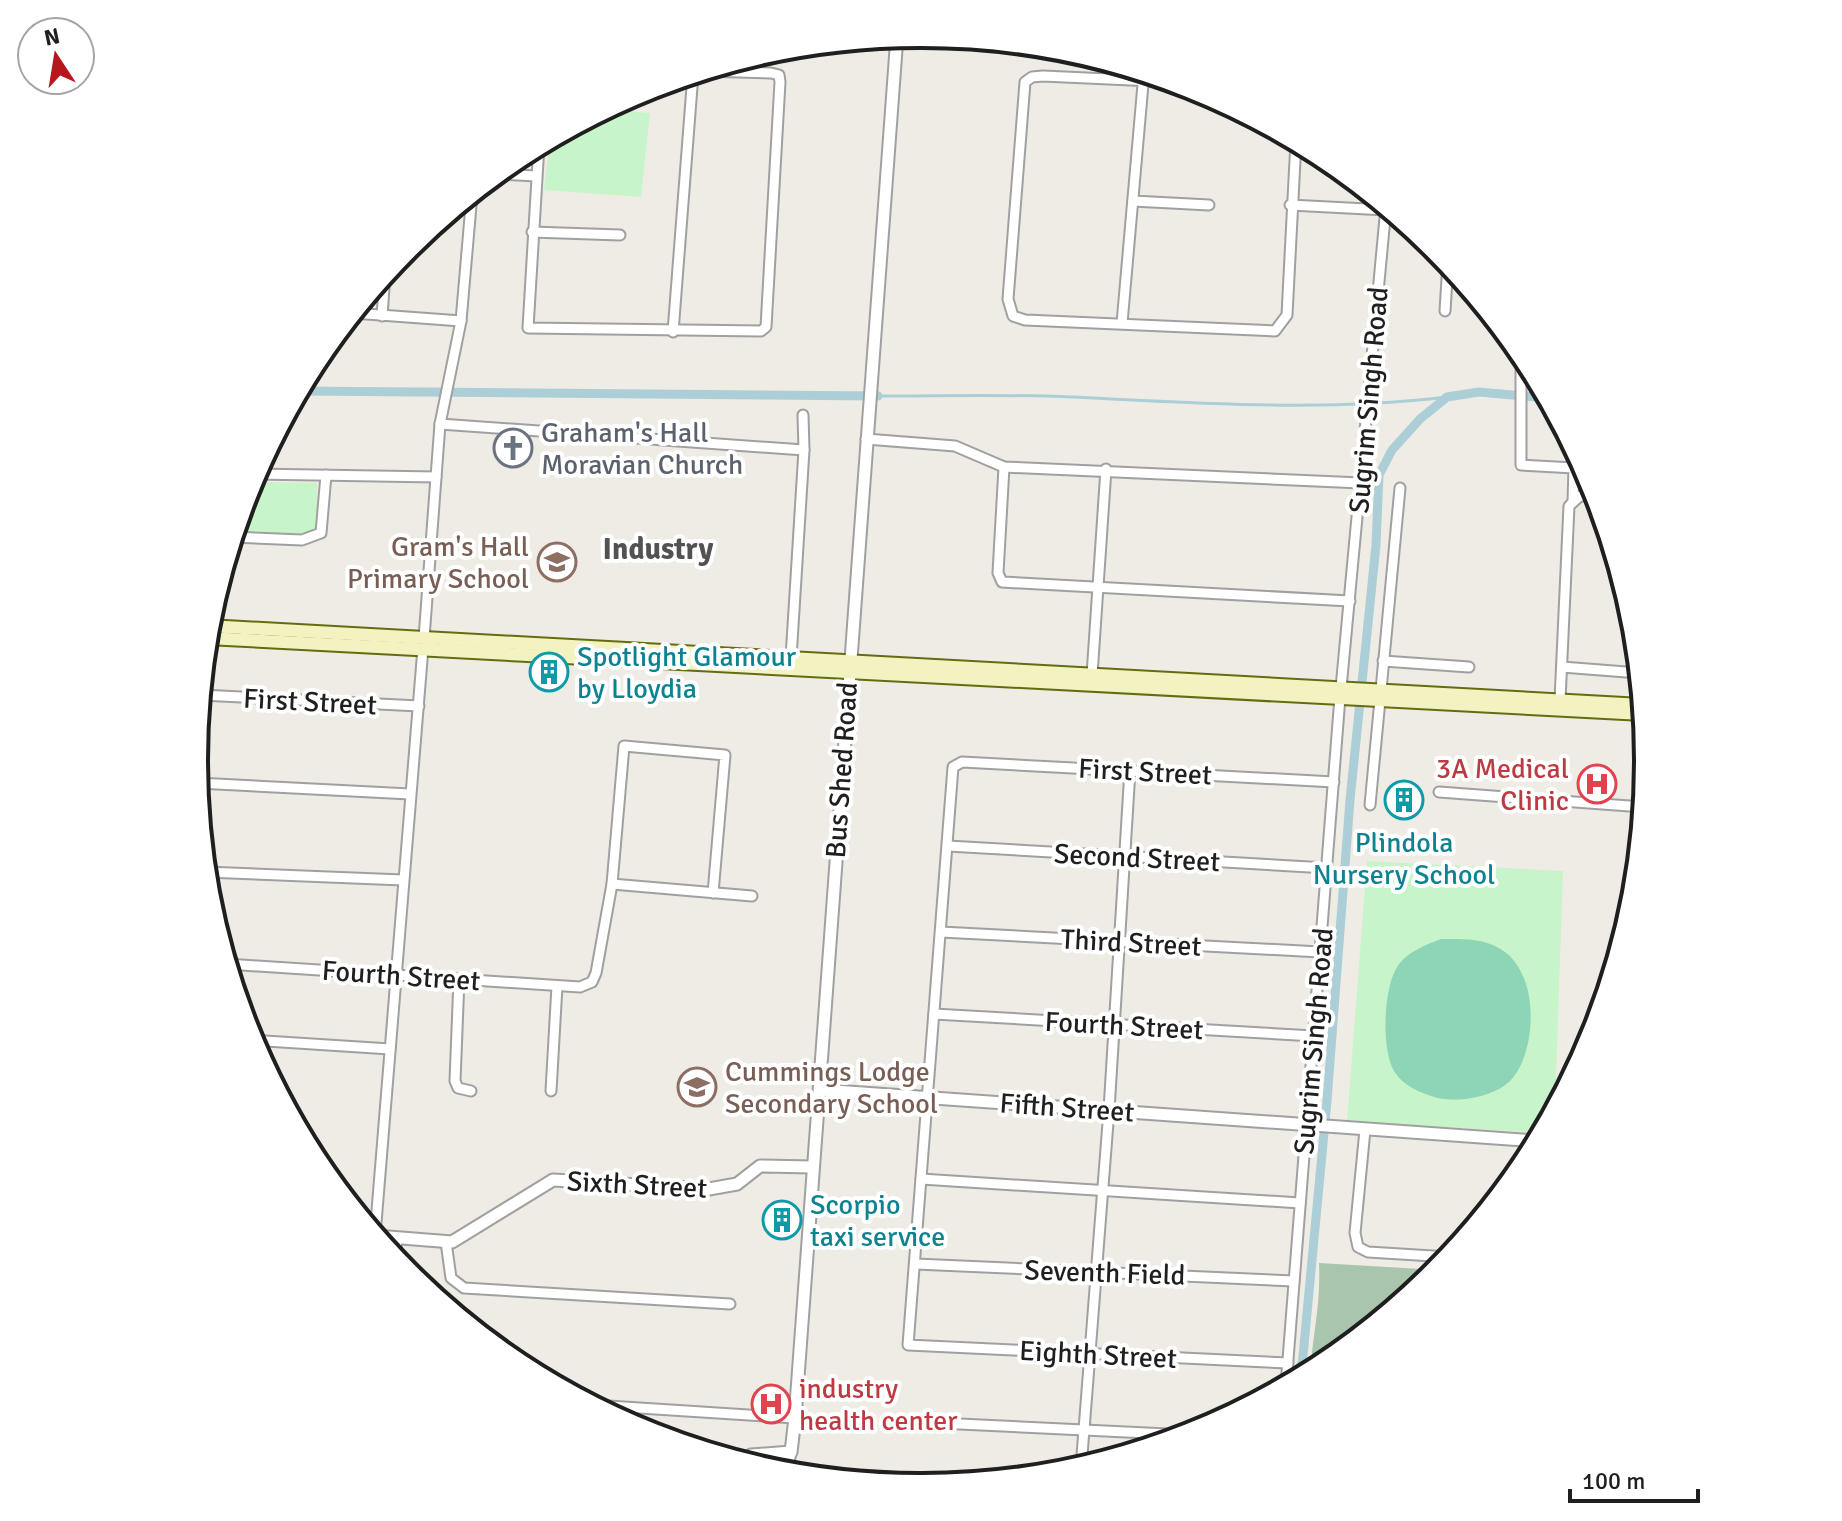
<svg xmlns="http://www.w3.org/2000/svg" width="1842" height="1521" font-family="Signika,sans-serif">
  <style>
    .cemetery { fill: #aac5ad }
    .park { fill: #c8f4ca }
    .pitch { fill: #8dd5b6 }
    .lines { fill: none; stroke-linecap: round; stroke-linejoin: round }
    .stream { stroke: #accfd7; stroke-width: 3 }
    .canal { stroke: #accfd7; stroke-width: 9 }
    .minor-casing { stroke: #a0a0a0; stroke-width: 13 }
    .tertiary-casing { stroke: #a0a0a0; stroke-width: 15 }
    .secondary-casing { stroke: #656b11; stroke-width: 16 }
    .minor { stroke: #fff; stroke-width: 9 }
    .tertiary { stroke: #fff; stroke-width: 11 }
    .secondary { stroke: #f2f3c0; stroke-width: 12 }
    .labels { text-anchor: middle; stroke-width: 8; stroke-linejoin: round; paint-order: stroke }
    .street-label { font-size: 28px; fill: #1f1f1f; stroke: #fff }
    .worship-label { font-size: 28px; fill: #5b616d; stroke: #fff; text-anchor: start }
    .education-label { font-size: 28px; fill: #785e54; stroke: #fff; text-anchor: end }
    .culture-label { font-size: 28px; fill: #0d838f; stroke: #fff; text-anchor: start }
    .health-label { font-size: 28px; fill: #be3a42; stroke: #fff; text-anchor: end }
    .neighbourhood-label { font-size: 30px; font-weight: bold; fill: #525252; stroke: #fff }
    .rim { fill: none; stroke: #1f1f1f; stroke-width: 4 }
  </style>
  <rect width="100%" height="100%" fill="#efece6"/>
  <!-- cemetery -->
  <path class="cemetery" d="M1319 1263 1438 1270 1324 1365 1310 1373C1313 1333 1321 1303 1319 1263Z"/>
  <!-- park -->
  <g class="park">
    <polygon points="606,109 650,113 641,197 544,190 550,139"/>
    <polygon points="250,482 317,483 317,527 310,534 235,531"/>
    <polygon points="1367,861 1563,871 1555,1109 1542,1133 1347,1121"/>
  </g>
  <!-- pitch -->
  <path class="pitch" d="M1441 939C1458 939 1479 938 1495 946 1538 965 1538 1038 1517 1072 1508 1087 1493 1093 1477 1097 1464 1100 1447 1101 1434 1097 1419 1092 1403 1086 1394 1071 1381 1049 1383 985 1399 964 1409 951 1426 945 1441 939Z"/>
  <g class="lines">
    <!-- stream -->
    <g class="stream">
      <path d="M878 396C943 396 1007 394 1072 397 1196 403 1324 412 1447 397"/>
      <polyline points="774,1472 786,1472"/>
      <polyline points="793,1473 960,1483"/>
    </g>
    <!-- canal -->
    <g class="canal">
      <polyline points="299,391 878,396"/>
      <polyline points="1301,1377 1327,1101 1350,800 1376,545 1379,475 1392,450 1420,419 1447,397 1479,392 1547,398"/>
    </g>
    <!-- minor casing -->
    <g class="minor-casing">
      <g id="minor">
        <polyline points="1174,82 1043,76 1032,77 1025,82 1008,299 1013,316 1025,320 1275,331 1287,315 1296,141"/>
        <polyline points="539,145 528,328 761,331 766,327 780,82 779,75 771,73 703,71"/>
        <polyline points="496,174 536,176"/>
        <polyline points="1133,201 1209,205"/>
        <polyline points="1290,205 1386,210"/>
        <polyline points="532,232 620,235"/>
        <polyline points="1445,311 1448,263"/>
        <polyline points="353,313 461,321"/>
        <polyline points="382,316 385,274"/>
        <polyline points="1122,323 1144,73"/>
        <polyline points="673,332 693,74"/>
        <polyline points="1521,352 1521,465 1574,468 1573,501"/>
        <polyline points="440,424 804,450"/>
        <polyline points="866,439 955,446 1004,467 1361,483"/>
        <polyline points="1004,467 998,573 1002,582 1350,601"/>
        <polyline points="254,474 436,477"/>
        <polyline points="233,537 302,540 321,533 326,475"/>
        <polyline points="424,638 440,424 461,321 472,194"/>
        <polyline points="791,658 804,450 803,415"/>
        <polyline points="1383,661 1469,667"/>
        <polyline points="1562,667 1639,673"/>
        <polyline points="1092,675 1106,469"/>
        <polyline points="1341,688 1386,207"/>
        <polyline points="1381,690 1400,488"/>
        <polyline points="201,695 419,706"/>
        <polyline points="1560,700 1569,506 1580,496 1596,496"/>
        <polyline points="197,783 410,794"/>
        <polyline points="1439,792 1643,807"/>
        <polyline points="1370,805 1380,700"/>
        <polyline points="948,846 1327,868"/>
        <polyline points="205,872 403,880"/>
        <polyline points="612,884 752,896"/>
        <polyline points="941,932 1320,952"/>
        <polyline points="227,964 580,987 592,982 596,973 612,884 624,746 725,755 713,893"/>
        <polyline points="459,979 455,1081 458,1088 471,1091"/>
        <polyline points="934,1014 1314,1036"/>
        <polyline points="251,1040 390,1049"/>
        <polyline points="551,1091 557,986"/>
        <polyline points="1365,1130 1355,1233 1358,1247 1368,1252 1449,1257"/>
        <polyline points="921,1179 1300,1203"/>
        <polyline points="375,1235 423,648"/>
        <polyline points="446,1242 451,1278 464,1288 730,1304"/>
        <polyline points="395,1260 397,1239"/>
        <polyline points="916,1264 1294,1281"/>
        <polyline points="1288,1363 908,1345 953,767 962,762 1334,782"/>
        <polyline points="1286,1385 1340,697"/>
        <polyline points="593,1405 795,1418"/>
        <polyline points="896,1421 1189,1435"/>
        <polyline points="1081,1468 1109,1110 1130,770"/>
        <polyline points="787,1474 791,1452"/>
      </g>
    </g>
    <!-- tertiary casing -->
    <g class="tertiary-casing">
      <g id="tertiary">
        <polyline points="820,1090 1537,1141"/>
        <polyline points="376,1236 452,1242 553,1180 709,1189 737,1184 760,1166 813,1167"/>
        <polyline points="740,1461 751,1455 791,1452 795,1418 897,36"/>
      </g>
    </g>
    <!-- secondary casing -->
    <g class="secondary-casing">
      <g id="secondary">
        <polyline points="208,626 1642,705"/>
        <polyline points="207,638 1643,714"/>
      </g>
    </g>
    <!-- minor -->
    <use href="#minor" class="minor"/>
    <!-- tertiary -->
    <use href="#tertiary" class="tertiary"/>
    <!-- secondary -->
    <use href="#secondary" class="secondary"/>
  </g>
  <!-- icons -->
  <defs>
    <g id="church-ring" transform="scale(2)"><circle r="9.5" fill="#fff" stroke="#6b7280" stroke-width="1.5"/><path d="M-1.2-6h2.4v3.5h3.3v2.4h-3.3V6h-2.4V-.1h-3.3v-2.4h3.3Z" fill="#6b7280"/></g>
    <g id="school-ring" transform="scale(2)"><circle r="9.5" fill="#fff" stroke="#8d6e63" stroke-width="1.5"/><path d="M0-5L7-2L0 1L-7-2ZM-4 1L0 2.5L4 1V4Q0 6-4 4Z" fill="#8d6e63"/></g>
    <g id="building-ring" transform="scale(2)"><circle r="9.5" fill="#fff" stroke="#0f9aa8" stroke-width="1.5"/><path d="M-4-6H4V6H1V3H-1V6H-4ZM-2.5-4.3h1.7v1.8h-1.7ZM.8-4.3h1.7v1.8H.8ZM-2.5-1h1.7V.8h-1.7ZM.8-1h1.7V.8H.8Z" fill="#0f9aa8"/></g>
    <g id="hospital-ring" transform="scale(2)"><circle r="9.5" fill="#fff" stroke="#e0444e" stroke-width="1.5"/><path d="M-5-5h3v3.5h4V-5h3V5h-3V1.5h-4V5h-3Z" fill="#e0444e"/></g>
  </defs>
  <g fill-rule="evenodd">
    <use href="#church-ring" x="513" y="448"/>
    <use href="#school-ring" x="557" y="562"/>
    <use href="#building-ring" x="549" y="672"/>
    <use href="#hospital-ring" x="1597" y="784"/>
    <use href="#building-ring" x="1404" y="800"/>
    <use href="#school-ring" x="697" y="1087"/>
    <use href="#building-ring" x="782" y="1220"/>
    <use href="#hospital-ring" x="771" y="1404"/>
  </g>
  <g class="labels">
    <!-- street labels -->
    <g class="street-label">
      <text transform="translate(1368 400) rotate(-85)" y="10">Sugrim Singh Road</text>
      <text transform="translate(310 701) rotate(3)" y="10">First Street</text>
      <text transform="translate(841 770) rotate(-86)" y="10">Bus Shed Road</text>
      <text transform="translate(1145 771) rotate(3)" y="10">First Street</text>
      <text transform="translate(1137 857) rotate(3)" y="10">Second Street</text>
      <text transform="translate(1131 942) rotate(3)" y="10">Third Street</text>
      <text transform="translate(401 975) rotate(4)" y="10">Fourth Street</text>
      <text transform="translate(1124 1025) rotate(3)" y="10">Fourth Street</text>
      <text transform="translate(1313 1041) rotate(-85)" y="10">Sugrim Singh Road</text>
      <text transform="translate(1067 1107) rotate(4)" y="10">Fifth Street</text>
      <text transform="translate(637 1184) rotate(3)" y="10">Sixth Street</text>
      <text transform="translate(1105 1272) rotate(2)" y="10">Seventh Field</text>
      <text transform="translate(1098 1354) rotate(3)" y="10">Eighth Street</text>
    </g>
    <!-- worship labels -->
    <g class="worship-label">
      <text x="541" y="442">Graham's Hall<tspan x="541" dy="32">Moravian Church</tspan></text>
    </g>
    <!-- education labels -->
    <g class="education-label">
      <text x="529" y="556">Gram's Hall<tspan x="529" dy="32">Primary School</tspan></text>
      <text x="725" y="1081" text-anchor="start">Cummings Lodge<tspan x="725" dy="32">Secondary School</tspan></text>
    </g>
    <!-- culture labels -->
    <g class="culture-label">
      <text x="577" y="666">Spotlight Glamour<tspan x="577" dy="32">by Lloydia</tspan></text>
      <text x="1404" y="852" text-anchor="middle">Plindola<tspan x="1404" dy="32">Nursery School</tspan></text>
      <text x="810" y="1214">Scorpio<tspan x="810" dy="32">taxi service</tspan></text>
    </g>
    <!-- health labels -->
    <g class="health-label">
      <text x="1569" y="778">3A Medical<tspan x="1569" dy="32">Clinic</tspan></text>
      <text x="799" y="1398" text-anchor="start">industry<tspan x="799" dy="32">health center</tspan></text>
    </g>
    <!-- neighbourhood labels -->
    <g class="neighbourhood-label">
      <text x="658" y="559">Industry</text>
    </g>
  </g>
  <!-- crop -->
  <path d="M0 0H1842V1521H0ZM920 48H922A712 712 0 0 1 1634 760V761A712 712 0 0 1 922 1473H920A712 712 0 0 1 208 761V760A712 712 0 0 1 920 48Z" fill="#fff" fill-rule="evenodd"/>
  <path class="rim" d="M920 48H922A712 712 0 0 1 1634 760V761A712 712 0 0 1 922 1473H920A712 712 0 0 1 208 761V760A712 712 0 0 1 920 48Z"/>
  <!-- north arrow -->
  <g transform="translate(56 56) rotate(348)"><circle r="38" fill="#ffffff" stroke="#a5a5a5" stroke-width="2"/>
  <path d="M0-6L14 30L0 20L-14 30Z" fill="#b8161d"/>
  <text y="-12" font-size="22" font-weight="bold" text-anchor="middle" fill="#1f1f1f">N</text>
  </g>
  <!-- scale -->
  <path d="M1570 1489v12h128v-12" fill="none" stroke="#1f1f1f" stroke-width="4"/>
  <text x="1582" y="1489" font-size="24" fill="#1f1f1f" stroke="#ffffff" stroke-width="6" paint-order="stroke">100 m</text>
</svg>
